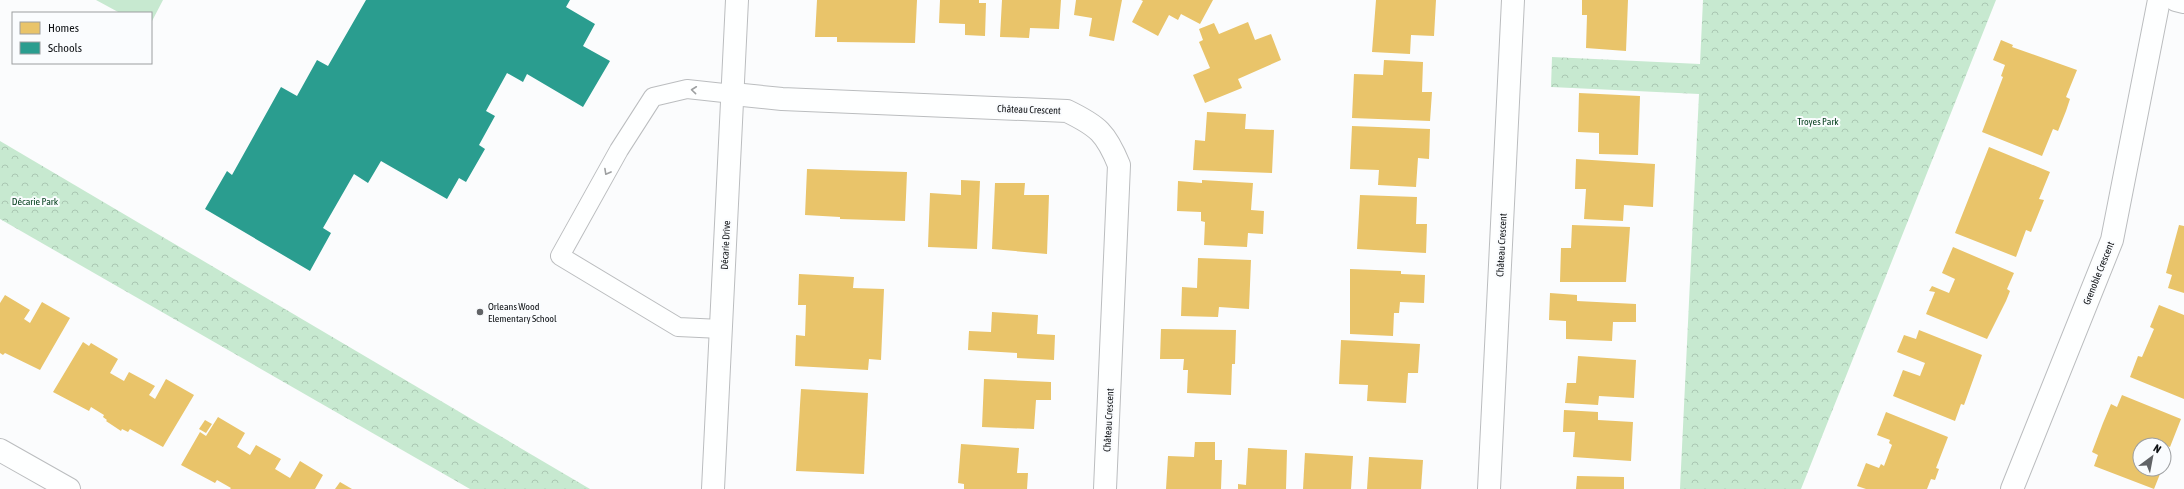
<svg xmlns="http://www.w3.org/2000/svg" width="2184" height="489" font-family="'Asap Condensed',sans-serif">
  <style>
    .park { fill: url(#park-crowns) }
    .pitch { fill: #c7e9d0 }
    .homes { fill: #e9c46a }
    .schools { fill: #2a9d8f }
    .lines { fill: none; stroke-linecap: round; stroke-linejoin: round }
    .service-casing { stroke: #bbbdbf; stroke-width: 20 }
    .minor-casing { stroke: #bbbdbf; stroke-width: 24 }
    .secondary-casing { stroke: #bbbdbf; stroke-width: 24 }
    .service { stroke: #feffff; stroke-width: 18 }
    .minor { stroke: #feffff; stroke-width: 22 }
    .secondary { stroke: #feffff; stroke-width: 22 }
    .oneway { stroke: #9ea0a1 }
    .poi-dot { fill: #616366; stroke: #fafcfe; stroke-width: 1.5 }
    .labels { text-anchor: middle; stroke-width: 4; stroke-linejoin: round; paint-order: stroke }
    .street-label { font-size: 10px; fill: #0e1114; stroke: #fafcfe }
    .park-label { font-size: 10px; fill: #003c19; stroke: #fafcfe }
    .poi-label { font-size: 10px; fill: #0e1114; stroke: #fafcfe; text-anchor: start }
  </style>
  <defs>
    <pattern id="park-crowns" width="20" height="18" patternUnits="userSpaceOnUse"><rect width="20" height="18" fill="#c7e9d0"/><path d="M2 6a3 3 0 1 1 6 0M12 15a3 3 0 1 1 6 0" fill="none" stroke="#aac7b2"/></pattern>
  </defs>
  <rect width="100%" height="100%" fill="#fbfcfd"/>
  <!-- park -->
  <g class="park">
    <polygon points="1703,0 1996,0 1801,489 1680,489 1699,94 1551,87 1552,57 1700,64"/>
    <polygon points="0,141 590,489 470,489 0,219"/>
  </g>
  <!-- pitch -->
  <polygon class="pitch" points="96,0 163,0 151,23 151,13 120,13"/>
  <!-- homes -->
  <g class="homes">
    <polygon points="817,0 917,0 915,43 837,42 837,37 815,37"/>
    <polygon points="940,0 979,0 979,3 986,3 985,36 965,35 965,24 939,23"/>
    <polygon points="1002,0 1061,0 1059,29 1030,28 1029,38 1000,37"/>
    <polygon points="1076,0 1122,0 1114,41 1089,36 1092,18 1074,15"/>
    <polygon points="1141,0 1213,0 1200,24 1181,14 1178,20 1169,15 1158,36 1132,22 1143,1"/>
    <polygon points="1376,0 1436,0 1434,36 1411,35 1410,54 1372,52"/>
    <polygon points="1582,0 1628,0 1626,51 1586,48 1587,15 1582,15"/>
    <polygon points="1248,22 1255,40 1271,34 1281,60 1238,79 1242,88 1205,103 1193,75 1210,68 1199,42 1203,40 1199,29 1214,23 1219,34"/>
    <polygon points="2001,40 2013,45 2012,47 2077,70 2066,97 2070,99 2066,111 2058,131 2053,129 2042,156 1982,132 2003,77 2001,76 2005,65 1993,60"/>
    <polygon points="1384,60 1423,62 1422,92 1432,92 1430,121 1352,118 1354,74 1383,75"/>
    <polygon points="1579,93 1640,96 1638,155 1599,154 1599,133 1578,132"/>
    <polygon points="1207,112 1246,114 1245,129 1274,130 1272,173 1193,170 1195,140 1205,141"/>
    <polygon points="1352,126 1430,129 1429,159 1418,158 1416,187 1378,185 1379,170 1350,169"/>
    <polygon points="1989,147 2050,172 2039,199 2044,200 2031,232 2026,230 2016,257 1955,233"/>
    <polygon points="1576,159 1655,164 1653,207 1624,205 1623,221 1584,219 1586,189 1575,189"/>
    <polygon points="807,169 907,172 905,221 840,219 840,217 805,215"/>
    <polygon points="961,180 980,181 977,249 928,247 930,193 961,195"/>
    <polygon points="1202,180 1253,183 1251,210 1264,211 1263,234 1248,233 1247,247 1204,245 1205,222 1201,221 1201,212 1177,211 1178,181 1202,183"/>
    <polygon points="995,183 1025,183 1024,195 1049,195 1047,254 992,249"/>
    <polygon points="1360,195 1417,197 1416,224 1427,224 1426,253 1357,249"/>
    <polygon points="1572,225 1630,227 1626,282 1560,282 1561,248 1571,248"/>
    <polygon points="2179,225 2184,226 2184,293 2168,288 2172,275 2166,273"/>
    <polygon points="1953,247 2014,273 2007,289 2010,291 2006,301 1987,339 1926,314 1935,292 1929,291 1932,286 1949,293 1955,279 1942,273"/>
    <polygon points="1198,258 1251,260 1249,309 1219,307 1218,317 1181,316 1182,287 1197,288"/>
    <polygon points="1350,269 1401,271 1401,274 1425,275 1424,303 1400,302 1399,313 1394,313 1393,336 1350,334"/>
    <polygon points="799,274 854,277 853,288 884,289 881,360 869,359 868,370 795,366 796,335 805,336 806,305 798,305"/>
    <polygon points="1550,293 1577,295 1577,301 1636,304 1636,322 1613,322 1612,341 1566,339 1566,321 1549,320"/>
    <polygon points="5,295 30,310 24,319 30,323 42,302 70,318 40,370 5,353 3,355 0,353 0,303"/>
    <polygon points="2159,305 2184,315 2184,399 2130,377 2138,356 2142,357 2154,329 2150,327"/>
    <polygon points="992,312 1038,315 1037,334 1055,335 1054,360 1017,358 1017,353 968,350 969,331 991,332"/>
    <polygon points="1161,329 1236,330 1235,364 1232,364 1231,395 1187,393 1188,370 1183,370 1184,359 1160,359"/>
    <polygon points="1919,330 1982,355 1964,405 1961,404 1955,421 1893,396 1903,370 1920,376 1925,363 1897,352 1904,335 1916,339"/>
    <polygon points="1341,340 1420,344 1418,373 1408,373 1406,403 1367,401 1368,385 1339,384"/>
    <polygon points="83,342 89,346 91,343 118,359 110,373 124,381 129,372 155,386 149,395 155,399 166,379 194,395 163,447 130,429 128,432 122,429 121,431 106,421 107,420 103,417 104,415 91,407 89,411 53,392"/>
    <polygon points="1578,356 1636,360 1634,398 1599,396 1598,405 1565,403 1567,383 1576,383"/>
    <polygon points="984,379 1051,382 1051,400 1036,400 1034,429 982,427"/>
    <polygon points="801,389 868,393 864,474 796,471"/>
    <polygon points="2122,395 2181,419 2170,447 2158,442 2157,445 2140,445 2140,469 2162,469 2154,489 2094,466 2098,455 2092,452 2103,423 2111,404 2117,407"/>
    <polygon points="1564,410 1598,412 1598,420 1633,422 1631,461 1573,457 1575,432 1563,432"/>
    <polygon points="1886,412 1948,437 1936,468 1939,469 1935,480 1931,479 1927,489 1866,489 1857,486 1866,463 1879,468 1881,464 1884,466 1892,445 1889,443 1890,440 1877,435"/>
    <polygon points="218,417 245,433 237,447 250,455 256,445 281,459 275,469 290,478 300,461 323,475 315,489 230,489 231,488 217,480 215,483 181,465 200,432 206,436"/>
    <polygon points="205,420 212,424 206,433 199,429"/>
    <polygon points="1195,442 1215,442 1215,460 1222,460 1221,489 1166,489 1168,456 1194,457"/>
    <polygon points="961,444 1019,448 1017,473 1028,473 1027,489 964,489 964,484 958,483"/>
    <polygon points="1248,448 1287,450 1286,489 1238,489 1238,484 1246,485"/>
    <polygon points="1305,453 1353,456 1351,489 1303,489"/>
    <polygon points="1369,457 1423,460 1421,489 1367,489"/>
    <polygon points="1577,476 1624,477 1624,489 1576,489"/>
    <polygon points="340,482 352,489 335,489"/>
  </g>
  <!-- schools -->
  <polygon class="schools" points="366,0 570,0 566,7 595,24 583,46 610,61 583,107 527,74 523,82 507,73 486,111 495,116 479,145 485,149 466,182 459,178 447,199 381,161 368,183 354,174 323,228 331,233 310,271 205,209 227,171 232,175 281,87 297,96 317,60 328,66"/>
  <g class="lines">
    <!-- service casing -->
    <g class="service-casing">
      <polyline id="service" points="721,329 678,327 560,256 619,150 653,97 687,89 733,94"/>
    </g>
    <!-- minor casing -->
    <g class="minor-casing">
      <g id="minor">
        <polyline points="2176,0 2184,2"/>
        <path d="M733 94 782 99 1067 111C1098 126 1106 133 1119 165L1105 489"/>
        <polyline points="713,489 737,0"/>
        <polyline points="1489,489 1513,0"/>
        <polyline points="2012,489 2112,240 2159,0"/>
      </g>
    </g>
    <!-- secondary casing -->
    <g class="secondary-casing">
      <polyline id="secondary" points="0,450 69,489"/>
    </g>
    <!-- service -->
    <use href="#service" class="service"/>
    <!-- minor -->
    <use href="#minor" class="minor"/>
    <!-- secondary -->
    <use href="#secondary" class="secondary"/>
  </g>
  <!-- one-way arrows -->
  <defs><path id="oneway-chevron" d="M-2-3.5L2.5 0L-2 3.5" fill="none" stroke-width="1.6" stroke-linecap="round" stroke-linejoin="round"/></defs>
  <g class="oneway">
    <use href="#oneway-chevron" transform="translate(694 90) rotate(-174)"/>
    <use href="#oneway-chevron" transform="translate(607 172) rotate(119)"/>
  </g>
  <!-- markers -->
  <circle class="poi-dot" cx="480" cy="312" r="4"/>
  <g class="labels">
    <!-- street labels -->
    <g class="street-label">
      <text transform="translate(1029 109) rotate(2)" y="4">Château Crescent</text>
      <text transform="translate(725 245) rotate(-87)" y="4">Décarie Drive</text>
      <text transform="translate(1501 245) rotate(-87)" y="4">Château Crescent</text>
      <text transform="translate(2098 273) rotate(-68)" y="4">Grenoble Crescent</text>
      <text transform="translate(1108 420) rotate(-87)" y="4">Château Crescent</text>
    </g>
    <!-- park labels -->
    <g class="park-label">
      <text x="1818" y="125">Troyes Park</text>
      <text x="35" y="205">Décarie Park</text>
    </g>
    <!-- poi labels -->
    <g class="poi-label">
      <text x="488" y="310">Orleans Wood<tspan x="488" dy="12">Elementary School</tspan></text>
    </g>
  </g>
  <!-- legend -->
  <rect x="12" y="12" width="140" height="52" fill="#fafcfe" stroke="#9c9ea0"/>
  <rect x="20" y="22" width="20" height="12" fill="#e9c46a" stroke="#9c9ea0"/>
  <text x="48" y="32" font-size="12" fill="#0e1114">Homes</text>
  <rect x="20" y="42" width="20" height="12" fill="#2a9d8f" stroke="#9c9ea0"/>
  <text x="48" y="52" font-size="12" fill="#0e1114">Schools</text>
  <!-- north arrow -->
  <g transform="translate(2152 457) rotate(32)"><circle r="19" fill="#fafcfe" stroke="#9c9ea0"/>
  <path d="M0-3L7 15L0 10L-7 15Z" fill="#616366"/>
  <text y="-6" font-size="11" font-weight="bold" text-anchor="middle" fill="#0e1114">N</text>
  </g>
</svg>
